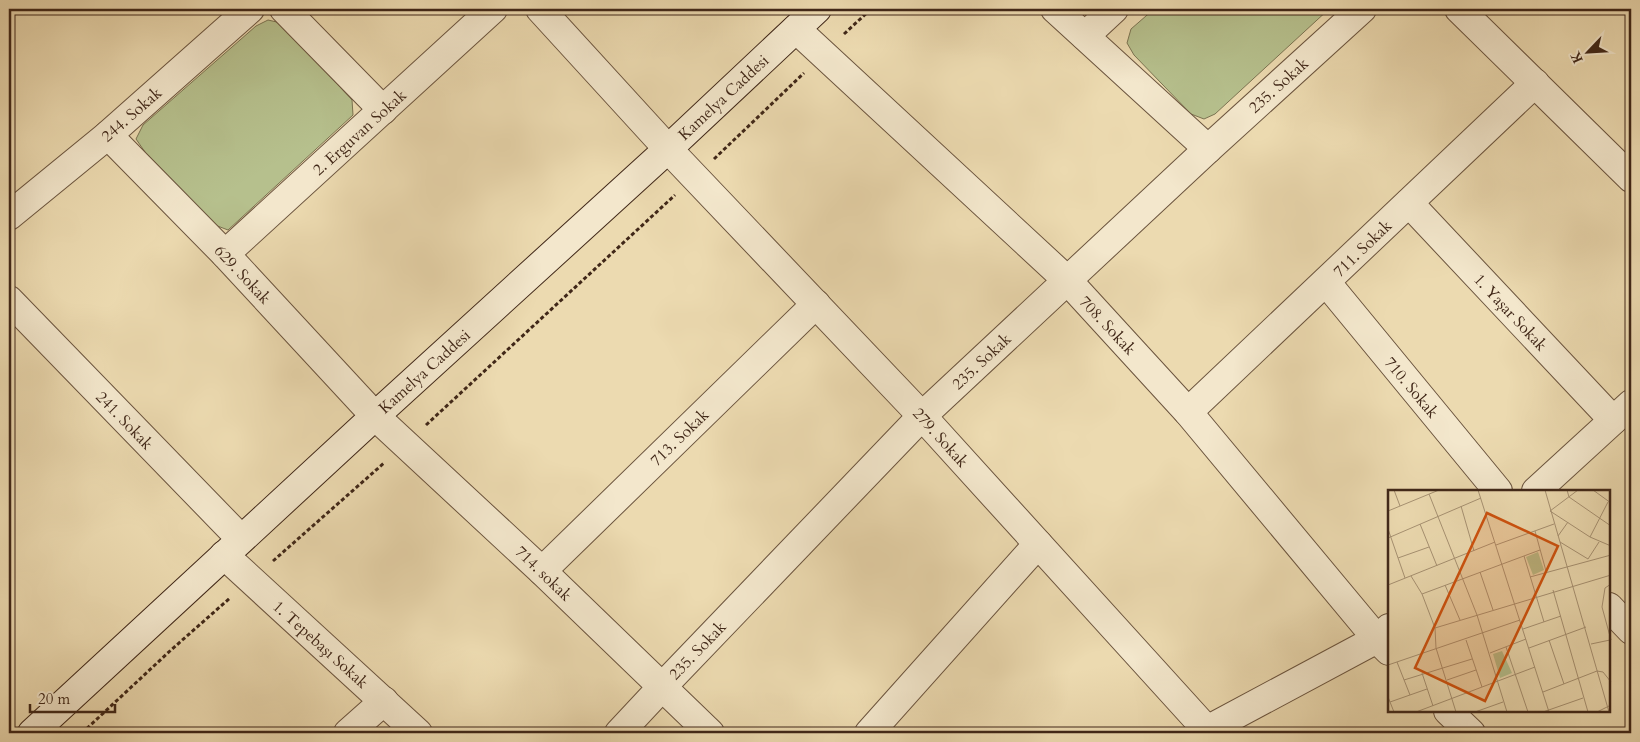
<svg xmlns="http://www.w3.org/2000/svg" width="1640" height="742" font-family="Cardo,serif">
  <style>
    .green { fill: #b6c08d; stroke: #7b7452 }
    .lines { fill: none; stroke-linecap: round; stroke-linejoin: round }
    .street-casing { stroke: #6b543e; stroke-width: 30 }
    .secondary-casing { stroke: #402718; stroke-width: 30 }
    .path { stroke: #402718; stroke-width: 3; stroke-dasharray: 4 2.5; stroke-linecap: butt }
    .street { stroke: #f3e7cc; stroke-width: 28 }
    .secondary { stroke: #f3e7cc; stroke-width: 28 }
    .labels { text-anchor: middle; stroke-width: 4.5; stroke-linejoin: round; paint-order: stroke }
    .street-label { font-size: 16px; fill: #402718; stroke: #f3e7cc }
    .inset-road { fill: none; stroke: #a79273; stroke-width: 1 }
    .view { fill: #cf520e; fill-opacity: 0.15; stroke: #cf520e; stroke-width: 2.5 }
    .inset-edge { fill: none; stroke: #402718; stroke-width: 2.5 }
  </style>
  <rect width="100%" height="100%" fill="#ecdab0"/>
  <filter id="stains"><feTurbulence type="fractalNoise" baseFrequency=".004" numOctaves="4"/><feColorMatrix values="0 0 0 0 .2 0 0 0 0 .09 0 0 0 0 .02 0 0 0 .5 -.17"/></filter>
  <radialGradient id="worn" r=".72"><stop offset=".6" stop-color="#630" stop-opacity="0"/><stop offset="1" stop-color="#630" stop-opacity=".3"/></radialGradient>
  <!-- green -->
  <g class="green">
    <polygon points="1154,9 1329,9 1215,114 1204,119 1191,114 1134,55 1127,43 1131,29"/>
    <polygon points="268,20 281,23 352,100 353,115 228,230 215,225 145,152 136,139 143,125 256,26"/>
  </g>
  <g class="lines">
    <!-- street casing -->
    <g class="street-casing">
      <g id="street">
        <polyline points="284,9 383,110"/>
        <polyline points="540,9 668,149 922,416 1207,730"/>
        <polyline points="1055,9 1208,149"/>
        <polyline points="1459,9 1631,178"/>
        <polyline points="796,29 1068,281 1188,412 1377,639 1389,651"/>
        <polyline points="1085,36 1114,9"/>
        <polyline points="108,135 225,254 375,416 542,571 710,733"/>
        <polyline points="1409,203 1613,420"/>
        <polyline points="9,216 108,135 250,9"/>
        <polyline points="225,254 493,9"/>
        <polyline points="1326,282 1498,491"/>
        <polyline points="9,300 241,539"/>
        <polyline points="1188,412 1535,83"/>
        <polyline points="1536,491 1631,404"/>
        <polyline points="224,555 418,733"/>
        <polyline points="542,571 816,304"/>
        <polyline points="1609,607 1631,630"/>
        <polyline points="1448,711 1471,733"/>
        <polyline points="348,733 384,701"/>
        <polyline points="619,733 662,687 922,416 1208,149 1362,9"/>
        <polyline points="869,733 1038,544"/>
        <polyline points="1204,733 1207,730 1377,639 1389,628"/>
      </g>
    </g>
    <!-- secondary casing -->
    <g class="secondary-casing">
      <polyline id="secondary" points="32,733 375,416 668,149 817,9"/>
    </g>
    <!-- path -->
    <g class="path">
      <polyline points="844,34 871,9"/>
      <polyline points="714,159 804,73"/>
      <polyline points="426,425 675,195"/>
      <polyline points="273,561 384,463"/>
      <polyline points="82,733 171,650 230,598"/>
    </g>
    <!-- street -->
    <use href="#street" class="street"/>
    <!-- secondary -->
    <use href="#secondary" class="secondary"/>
  </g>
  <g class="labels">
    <!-- street labels -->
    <g class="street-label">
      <text transform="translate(1278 85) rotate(-42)" y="6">235. Sokak</text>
      <text transform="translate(723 97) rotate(-43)" y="6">Kamelya Caddesi</text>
      <text transform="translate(131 114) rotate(-41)" y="6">244. Sokak</text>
      <text transform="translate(359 132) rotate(-42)" y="6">2. Erguvan Sokak</text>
      <text transform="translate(1362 248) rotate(-44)" y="6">711. Sokak</text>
      <text transform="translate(243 274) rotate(47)" y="6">629. Sokak</text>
      <text transform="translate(1511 312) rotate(47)" y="6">1. Yaşar Sokak</text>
      <text transform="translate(1108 325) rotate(47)" y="6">708. Sokak</text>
      <text transform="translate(981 361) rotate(-43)" y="6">235. Sokak</text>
      <text transform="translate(424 371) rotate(-42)" y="6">Kamelya Caddesi</text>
      <text transform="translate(1412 387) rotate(50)" y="6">710. Sokak</text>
      <text transform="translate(125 420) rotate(46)" y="6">241. Sokak</text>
      <text transform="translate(679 437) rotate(-44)" y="6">713. Sokak</text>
      <text transform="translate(941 437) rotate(48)" y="6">279. Sokak</text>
      <text transform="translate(544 573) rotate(44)" y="6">714. sokak</text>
      <text transform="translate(321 644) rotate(42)" y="6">1. Tepebaşı Sokak</text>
      <text transform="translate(697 650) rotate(-46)" y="6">235. Sokak</text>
    </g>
  </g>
  <!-- overview -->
  <g transform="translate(1388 490)">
    <rect width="222" height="222" fill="#ecdab0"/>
    <path d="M150 62 156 80 145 85 138 67ZM114 161 124 183 112 188 105 164Z" fill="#b6c08d"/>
    <path class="inset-road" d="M6 0 12 16M90 0 161 222M157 0 221 222M179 0 181 7 223 36M190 0 162 21 202 47 223 56M205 0 223 13M41 4 89 125 119 222M73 16 86 61M0 21 51 0M32 34 49 76M0 39 17 88M147 41 158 81M170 46 180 32M202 47 220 12M0 48 93 8M172 52 200 69 211 52M108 55 166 34M136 66 156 132M10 68 41 57M92 82 105 120M23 86 34 104 47 138 48 158 68 222M142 87 223 65M223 94 217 98 214 117 223 150M0 95 107 52M57 95 72 130M165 100 200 222M34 104 152 60M47 138 223 85M135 139 173 126M78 150 94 197M161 150 176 194M203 154 222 150M118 157 140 222M141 158 198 137M102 163 138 149M9 172 22 205M0 175 132 130M34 183 45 216M16 190 84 169M59 190 88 180M155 202 209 181 215 182 223 192M0 207 6 222M2 212 39 199M28 222 147 177M87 222 115 212M155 222 195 208M209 222 223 215"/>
    <path class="view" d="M99 23 170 56 97 211 27 178Z"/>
    <rect width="222" height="222" class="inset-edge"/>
  </g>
  <!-- margin -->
  <rect width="1640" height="742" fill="none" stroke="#ecdab0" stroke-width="30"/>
  <rect x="10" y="10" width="1620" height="722" fill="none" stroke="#402718" stroke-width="2.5"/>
  <rect x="15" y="15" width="1610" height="712" fill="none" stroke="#402718"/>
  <!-- north arrow -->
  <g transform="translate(1588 52) rotate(245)" stroke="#f3e7cc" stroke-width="4" paint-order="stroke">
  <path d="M0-4L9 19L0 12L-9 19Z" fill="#402718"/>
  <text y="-8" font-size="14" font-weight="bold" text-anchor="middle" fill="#402718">K</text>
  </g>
  <!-- scale -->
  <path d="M30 704v8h85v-8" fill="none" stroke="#402718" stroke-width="2.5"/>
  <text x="38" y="704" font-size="15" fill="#402718" stroke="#f3e7cc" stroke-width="4" paint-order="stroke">20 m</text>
  <rect width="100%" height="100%" filter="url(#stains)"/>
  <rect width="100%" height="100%" fill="url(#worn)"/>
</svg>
